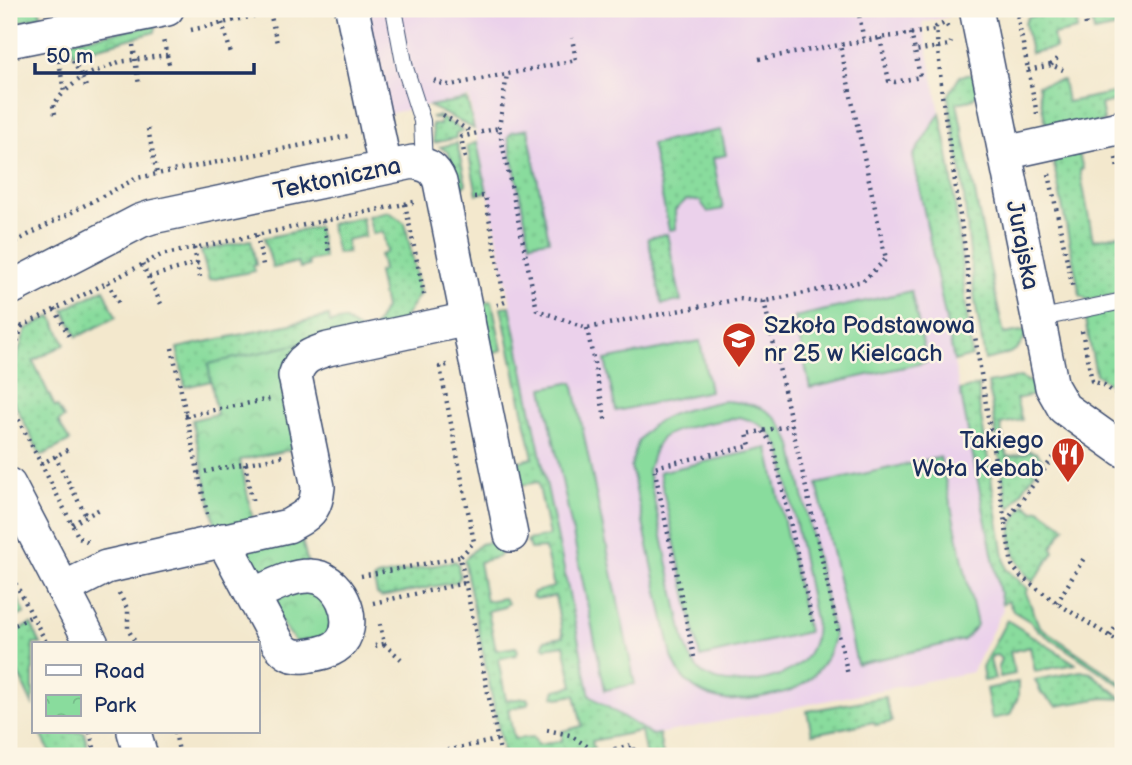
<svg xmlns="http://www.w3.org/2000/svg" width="1132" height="765" font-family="'Balsamiq Sans',sans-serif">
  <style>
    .built { fill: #ebd1eb }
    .grass { fill: url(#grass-dots); stroke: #52867e; stroke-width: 2 }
    .park { fill: url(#park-crowns); stroke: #52867e; stroke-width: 2 }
    .pitch { fill: #89dc9d; stroke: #52867e; stroke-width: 2; fill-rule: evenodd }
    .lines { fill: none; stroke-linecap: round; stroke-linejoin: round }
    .lane-casing { stroke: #3b4b6f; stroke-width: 18 }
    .street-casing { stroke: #3b4b6f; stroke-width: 36 }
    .path { stroke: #3b4b6f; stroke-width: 4.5; stroke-dasharray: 2 5; stroke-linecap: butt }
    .lane { stroke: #fff; stroke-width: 16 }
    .street { stroke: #fff; stroke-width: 33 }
    .labels { text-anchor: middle; stroke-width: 5; stroke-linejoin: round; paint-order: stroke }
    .street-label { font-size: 24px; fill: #1b2f5e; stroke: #fcf5e5 }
    .poi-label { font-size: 24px; fill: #1b2f5e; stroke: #fcf5e5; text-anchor: start }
  </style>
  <defs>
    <pattern id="grass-dots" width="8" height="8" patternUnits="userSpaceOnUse" patternTransform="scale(1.75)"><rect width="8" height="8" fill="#89dc9d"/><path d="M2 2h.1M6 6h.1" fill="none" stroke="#76bd8a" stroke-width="1.8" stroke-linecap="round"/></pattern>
    <pattern id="park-crowns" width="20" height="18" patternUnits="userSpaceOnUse" patternTransform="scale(1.75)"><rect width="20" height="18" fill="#89dc9d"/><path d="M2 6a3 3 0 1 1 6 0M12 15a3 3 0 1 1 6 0" fill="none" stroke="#76bd8a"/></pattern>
  </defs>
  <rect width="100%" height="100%" fill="#fcf5e5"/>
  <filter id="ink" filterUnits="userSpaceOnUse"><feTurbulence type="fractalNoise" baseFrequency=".0143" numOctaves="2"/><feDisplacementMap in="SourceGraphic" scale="14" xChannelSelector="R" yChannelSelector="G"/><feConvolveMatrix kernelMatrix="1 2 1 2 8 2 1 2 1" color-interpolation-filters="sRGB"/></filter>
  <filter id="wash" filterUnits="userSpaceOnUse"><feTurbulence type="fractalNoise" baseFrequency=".00686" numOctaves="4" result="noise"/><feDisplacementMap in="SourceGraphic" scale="28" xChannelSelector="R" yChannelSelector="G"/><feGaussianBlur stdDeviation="1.57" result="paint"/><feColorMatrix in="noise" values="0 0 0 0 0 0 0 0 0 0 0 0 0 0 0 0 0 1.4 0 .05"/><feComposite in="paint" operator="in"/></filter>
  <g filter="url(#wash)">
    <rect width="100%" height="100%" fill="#f3e8cd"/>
    <!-- built -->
    <polygon class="built" points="365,9 948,9 949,17 922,22 940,113 913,156 1003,609 972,672 652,735 590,697 469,97 386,114"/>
    <!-- grass -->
    <g class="grass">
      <polygon points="9,9 40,9 41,15 25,21 13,21"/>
      <polygon points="1073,9 1078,12 1077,30 1053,35 1055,48 1031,53 1025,23 1028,17"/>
      <polygon points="1090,9 1123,9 1123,26 1094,32"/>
      <path d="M974 74 978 93 971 100 957 103 997 303 1004 334 1026 330C1024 354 1004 355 985 360L975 301 962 177 948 96 960 76Z"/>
      <polygon points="1063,80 1067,102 1123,91 1123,100 1101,104 1104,121 1052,133 1046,126 1038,85"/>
      <polygon points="467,99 474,129 429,106"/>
      <path d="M940 113C958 193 961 275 972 356L954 361 913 156Z"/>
      <polygon points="438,116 464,131 456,133 456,138 434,143 432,124 440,125 440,119 431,117"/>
      <polygon points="528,129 549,240 530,243 508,137 512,132"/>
      <polygon points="721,130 726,155 713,158 723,209 708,212 700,201 686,200 675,210 676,229 669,230 651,144"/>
      <polygon points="477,142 487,192 477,194 467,146"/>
      <polygon points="457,143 466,184 461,189 460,183 455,184 449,153 440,147"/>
      <polygon points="1078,150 1083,169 1080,170 1093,240 1123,234 1123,293 1088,300 1080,295 1053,160 1056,153"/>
      <polygon points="389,212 405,223 420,293 400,325 372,332 385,308 378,272 383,270 380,255 387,252 383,232 373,234 368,216"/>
      <polygon points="362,217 365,236 346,240 348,252 337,253 330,224"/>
      <polygon points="318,227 324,258 308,261 309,266 300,268 298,262 273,268 264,238"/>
      <polygon points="667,234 681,301 662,304 648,238"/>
      <polygon points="251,240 256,265 253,265 255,271 209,280 201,251"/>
      <polygon points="104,289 116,317 77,337 64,310"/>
      <polygon points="492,301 502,350 489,354 479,307 484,302"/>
      <polygon points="510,306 590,696 652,735 659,734 663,756 646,756 641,731 592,741 594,749 566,756 504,756 464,560 480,544 501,540 503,550 498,557 479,562 486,601 504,598 508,603 504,607 488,611 496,650 516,647 518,651 516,655 498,659 506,700 527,698 529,702 526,705 508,709 514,739 533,737 538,745 562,741 562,731 582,726 575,695 558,698 553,696 555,690 573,686 564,645 546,648 543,645 545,640 563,637 555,596 536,599 532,597 534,592 554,587 545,548 530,549 527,540 549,536 538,482 518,486 515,484 512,467 520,461 533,458 501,307"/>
      <polygon points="1123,308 1123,394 1096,374 1085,320 1091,314"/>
      <polygon points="52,316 65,344 33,361 55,407 57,406 64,418 58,422 70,441 41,456 9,393 9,382 26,329"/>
      <polygon points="329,316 330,323 344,320 365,333 209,364 211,381 185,387 177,348"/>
      <polygon points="1020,377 1034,384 1038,394 1016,399 1022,420 1000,424 1007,457 1027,453 1026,450 1037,453 1043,460 1011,508 1007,503 1006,496 988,383"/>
      <polygon points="979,385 979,404 1006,569 1028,589 1026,593 1039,626 1123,684 1123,687 1039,631 1031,622 1013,611 1008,601 1002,604 960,390"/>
      <path d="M1025 504 1034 511 1039 509 1065 527 1052 547 1054 552 1033 582C1019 569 1007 544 1013 524 1015 517 1021 510 1025 504Z"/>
      <polygon points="455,561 458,564 460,577 457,582 381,597 377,594 374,580 377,577"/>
      <polygon points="9,581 25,613 9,621"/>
      <polygon points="1007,620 1076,664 1035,671 1030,647 1010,652 1015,674 1000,677 998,667 1001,659 997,655 992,656 990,660 995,679 984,681 982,667"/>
      <polygon points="31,624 41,644 33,644 33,706 9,653 9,634"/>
      <polygon points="1081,671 1091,673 1123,699 1103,698 1057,706 1042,694 1035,680"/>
      <polygon points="1018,682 1018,697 1010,715 992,719 986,689"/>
      <polygon points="885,697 892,722 875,725 874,722 812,734 807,711"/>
      <polygon points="40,732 84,732 90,756 52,756"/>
    </g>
    <!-- park -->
    <g class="park">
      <polygon points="156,25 155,32 95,48 75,56 68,41"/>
      <polygon points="299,344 300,448 240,460 254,524 226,531 215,524 192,420 217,414 208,364"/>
      <polygon points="300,532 308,564 268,574 253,568 246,546"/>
      <polygon points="306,586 336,606 328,637 296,642 267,603"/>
    </g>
    <!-- pitch -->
    <g class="pitch">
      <polygon points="911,291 927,362 810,388 795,317"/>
      <polygon points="700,341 710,391 616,411 605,360"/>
      <polygon points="573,382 635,684 605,690 543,388"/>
      <path d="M723 401C760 403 777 409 792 445L834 637C830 655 821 670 806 682 796 690 784 693 771 695 738 702 712 706 685 680 679 674 675 664 672 657L631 467C633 459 635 448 639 440 657 412 693 408 723 401ZM740 417C764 424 768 428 781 449L816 625C815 637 814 646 807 656 790 681 727 692 702 673 692 664 688 652 684 640L648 471C651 461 653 449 660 440 671 427 722 421 740 417Z"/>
      <polygon points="768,448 808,632 700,657 659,472"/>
      <polygon points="940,457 977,625 964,640 857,664 817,484"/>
    </g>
  </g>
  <g filter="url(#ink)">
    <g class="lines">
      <!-- lane casing -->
      <g class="lane-casing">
        <g id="lane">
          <polyline points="394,9 405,68 422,121 424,164"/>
          <polyline points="1037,319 1123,301"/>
        </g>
      </g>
      <!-- street casing -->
      <g class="street-casing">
        <g id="street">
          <polyline points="352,9 385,167"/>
          <polyline points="976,9 1052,387 1064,408 1123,450"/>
          <polyline points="9,41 167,9"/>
          <polyline points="1005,153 1123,127"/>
          <path d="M9 289 140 221 152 217 413 162C428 165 435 168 440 182L511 535"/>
          <polyline points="9,485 92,644"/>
          <path d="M223 540 278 643C286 654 292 657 305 656 317 654 333 652 341 642 359 620 339 575 309 576 289 576 271 587 253 595"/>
          <path d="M63 589 106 567 288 526C308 515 316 511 318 487L295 376C300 358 311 354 328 349L468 319"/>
          <polyline points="134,732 141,756"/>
        </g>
      </g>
      <!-- path -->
      <g class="path">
        <polyline points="858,9 864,41"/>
        <polyline points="1083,9 1086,25"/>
        <polyline points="270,12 277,43"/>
        <polyline points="222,23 231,53"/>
        <polyline points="948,27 945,23 936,27 942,95 964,242 975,336 1005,523 1063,444"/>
        <polyline points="191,30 285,9"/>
        <polyline points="911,33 915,51 950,45 951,42"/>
        <polyline points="880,38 889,81 895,82 920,77 915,51"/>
        <polyline points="133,45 139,85"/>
        <polyline points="167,55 169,64"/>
        <polyline points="759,59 880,38 936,30"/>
        <polyline points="59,61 64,92 82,77 87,89"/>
        <polyline points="73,61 82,77 119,62 167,55 163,40"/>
        <polyline points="1051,65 1060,55"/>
        <polyline points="1028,70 1051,65 1063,70"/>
        <polyline points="434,80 442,84 450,85 507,74"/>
        <polyline points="55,114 53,105 64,92"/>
        <polyline points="1037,114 1017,14 1044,9"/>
        <polyline points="443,115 468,130 469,135"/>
        <polyline points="499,128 507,74 576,60 572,38"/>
        <polyline points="148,129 157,174"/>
        <polyline points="465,158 461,137 499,128 537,310 587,328 740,299 761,302 863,281 886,259 840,45"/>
        <polyline points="1116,158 1118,169"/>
        <polyline points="1049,174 1073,289"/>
        <polyline points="474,197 485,196 505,302 497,305"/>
        <polyline points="405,204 425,299"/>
        <polyline points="323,221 329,253"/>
        <polyline points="257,235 263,265"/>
        <polyline points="9,245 137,178 348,136"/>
        <polyline points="194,248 200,277"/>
        <polyline points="142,264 162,306"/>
        <polyline points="149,277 198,263"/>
        <polyline points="108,282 120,306"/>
        <polyline points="764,301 848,675"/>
        <polyline points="55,309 69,336"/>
        <polyline points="587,328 606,423"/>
        <polyline points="1082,331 1092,381 1104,385 1123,400"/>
        <polyline points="9,333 161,255 414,202"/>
        <polyline points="172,348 207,514"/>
        <polyline points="447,365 440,367 474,542 460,557 501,756"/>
        <polyline points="9,368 22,326"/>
        <polyline points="9,401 79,538 89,542"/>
        <polyline points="185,416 270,399"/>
        <polyline points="763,431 773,446 813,624"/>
        <polyline points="55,456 86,516"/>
        <polyline points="41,464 69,449"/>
        <polyline points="245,464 253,504"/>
        <polyline points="198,473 283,456"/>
        <polyline points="1118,511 1123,503"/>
        <polyline points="1005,523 1012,565 1020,576 1057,603 1123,645"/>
        <polyline points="72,524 100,509"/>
        <polyline points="9,571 47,644"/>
        <polyline points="361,576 460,557"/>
        <polyline points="119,593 128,610 128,629 136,644"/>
        <polyline points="373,603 465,583"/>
        <polyline points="1057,603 1084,558"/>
        <polyline points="9,628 32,616"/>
        <polyline points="1110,636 1123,615"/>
        <polyline points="384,644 401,659"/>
        <polyline points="375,646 384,644 380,624"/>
        <polyline points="694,657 654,467 750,446 747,434 792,425"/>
        <polyline points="547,730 570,735 602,756"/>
        <polyline points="90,732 96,756"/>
        <polyline points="175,732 180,756"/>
        <polyline points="420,756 497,740"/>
        <polyline points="616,756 615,749 633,745 635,756"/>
      </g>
      <!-- lane -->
      <use href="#lane" class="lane"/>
      <!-- street -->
      <use href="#street" class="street"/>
    </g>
  </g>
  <!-- icons -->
  <defs>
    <g id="school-pin" transform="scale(1.75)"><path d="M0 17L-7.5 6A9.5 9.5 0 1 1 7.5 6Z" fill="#c8321e" stroke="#fcf5e5"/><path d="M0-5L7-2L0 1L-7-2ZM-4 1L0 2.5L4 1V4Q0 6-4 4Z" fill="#fff"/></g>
    <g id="restaurant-pin" transform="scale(1.75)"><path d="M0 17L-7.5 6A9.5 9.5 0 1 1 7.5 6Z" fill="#c8321e" stroke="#fcf5e5"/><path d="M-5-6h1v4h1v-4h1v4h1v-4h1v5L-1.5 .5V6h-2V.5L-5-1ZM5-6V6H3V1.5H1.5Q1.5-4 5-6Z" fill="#fff"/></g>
  </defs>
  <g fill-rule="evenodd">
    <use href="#school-pin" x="739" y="339"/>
    <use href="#restaurant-pin" x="1068" y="454"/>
  </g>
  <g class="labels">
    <!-- street labels -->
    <g class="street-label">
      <text transform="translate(337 178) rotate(-12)" y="8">Tektoniczna</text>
      <text transform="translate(1023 245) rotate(79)" y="8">Jurajska</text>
    </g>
    <!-- poi labels -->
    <g class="poi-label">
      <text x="764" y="333">Szkoła Podstawowa<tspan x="764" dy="28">nr 25 w Kielcach</tspan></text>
      <text x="1044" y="448" text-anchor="end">Takiego<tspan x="1044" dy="28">Woła Kebab</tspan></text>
    </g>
  </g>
  <!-- margin -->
  <rect width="1132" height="765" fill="none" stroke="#fcf5e5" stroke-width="35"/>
  <!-- legend -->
  <rect x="32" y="642" width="228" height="91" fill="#fcf5e5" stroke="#a2a6af" stroke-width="2"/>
  <rect x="46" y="665" width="35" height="10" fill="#ffffff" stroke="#a2a6af" stroke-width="2"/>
  <text x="94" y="678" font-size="21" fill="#1b2f5e">Road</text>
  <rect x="46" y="695" width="35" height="21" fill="url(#park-crowns)" stroke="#a2a6af" stroke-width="2"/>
  <text x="94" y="712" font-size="21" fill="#1b2f5e">Park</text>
  <!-- scale -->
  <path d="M35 63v10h219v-10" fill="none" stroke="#1b2f5e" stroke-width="3.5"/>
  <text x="46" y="63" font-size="21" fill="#1b2f5e" stroke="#fcf5e5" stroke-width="5" paint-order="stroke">50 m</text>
</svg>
